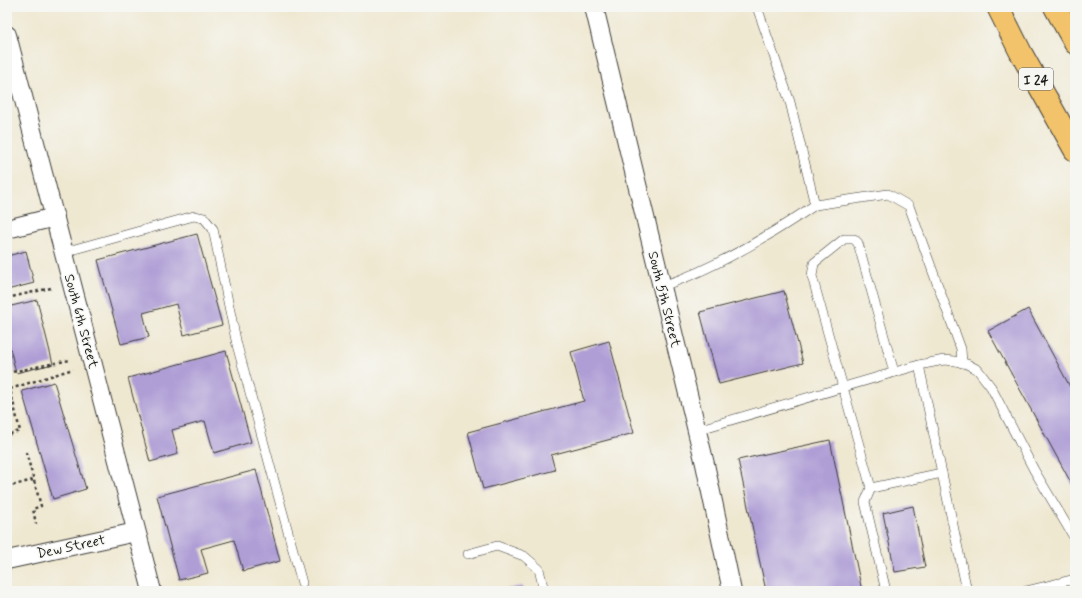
<svg xmlns="http://www.w3.org/2000/svg" width="1082" height="598" font-family="Mynerve,sans-serif">
  <style>
    .building { fill: #af9ed6 }
    .lines { fill: none; stroke-linecap: round; stroke-linejoin: round }
    .service-casing { stroke: #3c3b37; stroke-width: 10 }
    .minor-casing { stroke: #3c3b37; stroke-width: 20 }
    .motorway-casing { stroke: #3c3b37; stroke-width: 24 }
    .path { stroke: #3c3b37; stroke-width: 2.5; stroke-dasharray: 3 3; stroke-linecap: butt }
    .service { stroke: #fff; stroke-width: 9 }
    .minor { stroke: #fff; stroke-width: 18 }
    .motorway { stroke: #f2c36a; stroke-width: 22 }
    .labels { text-anchor: middle; stroke-width: 3; stroke-linejoin: round; paint-order: stroke }
    .shield { fill: #f6f6f2; stroke: #5d5d5c; stroke-width: 1 }
    .shield-label { font-size: 13px; font-weight: bold; fill: #1c1c1c }
    .street-label { font-size: 14px; fill: #1c1c1c; stroke: #f6f6f2 }
  </style>
  <rect width="100%" height="100%" fill="#f6f6f2"/>
  <filter id="ink" filterUnits="userSpaceOnUse"><feTurbulence type="fractalNoise" baseFrequency=".025" numOctaves="2"/><feDisplacementMap in="SourceGraphic" scale="8" xChannelSelector="R" yChannelSelector="G"/><feConvolveMatrix kernelMatrix="1 2 1 2 8 2 1 2 1" color-interpolation-filters="sRGB"/></filter>
  <filter id="wash" filterUnits="userSpaceOnUse"><feTurbulence type="fractalNoise" baseFrequency=".012" numOctaves="4" result="noise"/><feDisplacementMap in="SourceGraphic" scale="16" xChannelSelector="R" yChannelSelector="G"/><feGaussianBlur stdDeviation="0.9" result="paint"/><feColorMatrix in="noise" values="0 0 0 0 0 0 0 0 0 0 0 0 0 0 0 0 0 1.4 0 .05"/><feComposite in="paint" operator="in"/></filter>
  <g filter="url(#wash)">
    <rect width="100%" height="100%" fill="#efe8d1"/>
    <g id="blocks">
      <!-- building -->
      <g class="building">
        <polygon points="197,234 222,325 184,335 176,304 143,313 149,337 121,344 98,260"/>
        <polygon points="26,251 34,283 7,290 7,256"/>
        <polygon points="784,291 803,363 719,384 700,312"/>
        <polygon points="37,300 53,364 16,373 7,335 7,307"/>
        <polygon points="1028,309 1075,396 1075,490 988,331"/>
        <polygon points="609,341 634,433 551,455 555,470 483,489 468,432 584,401 571,352"/>
        <polygon points="226,351 251,442 214,453 205,421 172,430 178,454 150,462 128,378"/>
        <polygon points="54,382 86,489 53,499 22,391"/>
        <polygon points="830,440 862,591 766,591 738,460"/>
        <polygon points="256,470 280,561 243,571 234,540 201,549 208,573 179,580 157,496"/>
        <polygon points="913,506 925,567 895,572 883,513"/>
        <polygon points="522,586 524,591 502,591 502,590"/>
      </g>
    </g>
  </g>
  <g filter="url(#ink)">
    <use href="#blocks" fill-opacity="0" stroke="#3c3b37" stroke-width="1"/>
    <g class="lines">
      <!-- service casing -->
      <g class="service-casing">
        <g id="service">
          <polyline points="815,205 888,194 909,206 961,349 962,363"/>
          <polyline points="64,252 194,216 204,218 213,229 237,345 302,583"/>
          <path d="M662 286C715 269 769 236 815 205L790 102 757 7"/>
          <polyline points="919,365 967,591"/>
          <polyline points="697,430 919,365 944,360 955,361 967,364 978,370 991,387 1034,470 1075,539"/>
          <polyline points="871,488 942,473"/>
          <polyline points="468,554 497,546 524,556 539,569 544,591"/>
          <polyline points="886,591 865,502 871,488 812,276 814,263 844,239 854,239 858,243 894,372"/>
          <polyline points="1026,591 1075,579"/>
        </g>
      </g>
      <!-- minor casing -->
      <g class="minor-casing">
        <g id="minor">
          <polyline points="594,7 705,464 732,591"/>
          <polyline points="7,35 152,591"/>
          <polyline points="7,229 55,217"/>
          <polyline points="7,560 136,532"/>
        </g>
      </g>
      <!-- motorway casing -->
      <g class="motorway-casing">
        <g id="motorway">
          <polyline points="998,7 1021,53 1075,150"/>
          <polyline points="1055,7 1075,43"/>
        </g>
      </g>
      <!-- path -->
      <g class="path">
        <polyline points="7,298 51,288"/>
        <polyline points="7,373 70,360"/>
        <polyline points="7,389 10,389 20,431 7,435"/>
        <polyline points="10,389 73,369"/>
        <polyline points="26,452 41,506 33,509 36,524"/>
        <polyline points="7,481 11,485"/>
        <polyline points="7,487 33,480"/>
      </g>
      <!-- service -->
      <use href="#service" class="service"/>
      <!-- minor -->
      <use href="#minor" class="minor"/>
      <!-- motorway -->
      <use href="#motorway" class="motorway"/>
    </g>
  </g>
  <g class="labels">
    <!-- shield labels -->
    <rect class="shield" x="1019" y="68" width="34" height="22" rx="3"/>
    <g class="shield-label">
      <text x="1036" y="84">I 24</text>
    </g>
    <!-- street labels -->
    <g class="street-label">
      <text transform="translate(665 299) rotate(76)" y="5">South 5th Street</text>
      <text transform="translate(82 321) rotate(75)" y="5">South 6th Street</text>
      <text transform="translate(71 546) rotate(-12)" y="5">Dew Street</text>
    </g>
  </g>
  <!-- margin -->
  <rect width="1082" height="598" fill="none" stroke="#f6f6f2" stroke-width="24"/>
</svg>
